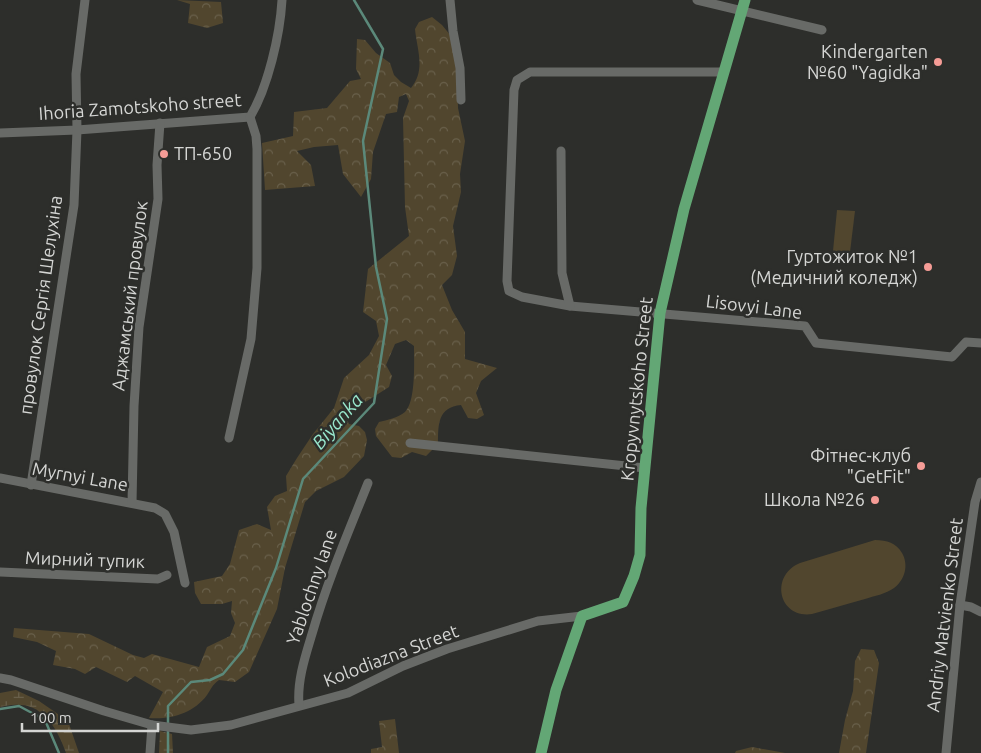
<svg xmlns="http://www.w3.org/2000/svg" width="981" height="753" font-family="Ubuntu,sans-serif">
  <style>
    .grass { fill: #51462e }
    .forest { fill: url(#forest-crowns) }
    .wetland { fill: url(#wetland-marsh) }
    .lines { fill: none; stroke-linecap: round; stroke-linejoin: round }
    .stream { stroke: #5b897a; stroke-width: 2.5 }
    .minor { stroke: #686a67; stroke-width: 9 }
    .major { stroke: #63a775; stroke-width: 11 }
    .poi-dot { fill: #f59c96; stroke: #2d2e2b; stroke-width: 2 }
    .labels { text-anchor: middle; stroke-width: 5; stroke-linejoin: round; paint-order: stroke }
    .poi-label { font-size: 18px; fill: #d5d6d4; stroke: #2d2e2b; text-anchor: end }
    .street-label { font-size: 18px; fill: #d5d6d4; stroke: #2d2e2b }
    .water-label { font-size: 19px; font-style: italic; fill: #98e7cd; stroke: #2d2e2b }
  </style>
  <defs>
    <pattern id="forest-crowns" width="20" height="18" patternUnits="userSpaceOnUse" patternTransform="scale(1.25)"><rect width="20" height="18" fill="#51462e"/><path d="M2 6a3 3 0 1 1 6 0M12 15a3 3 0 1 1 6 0" fill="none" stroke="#69604b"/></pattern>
    <pattern id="wetland-marsh" width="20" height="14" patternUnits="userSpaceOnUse" patternTransform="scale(1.25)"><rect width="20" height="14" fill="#51462e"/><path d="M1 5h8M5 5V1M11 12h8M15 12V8" fill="none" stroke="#69604b"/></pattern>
  </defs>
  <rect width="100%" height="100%" fill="#2d2e2b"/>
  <!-- grass -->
  <g class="grass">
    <polygon points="837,210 855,211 850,252 833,251"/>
    <path d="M875 540C887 540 896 543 902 553 909 565 905 580 894 588 886 594 874 596 865 599 847 604 830 609 812 614 779 619 769 576 800 563Z"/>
  </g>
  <!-- forest -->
  <g class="forest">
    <polygon points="177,0 221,2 223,23 207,28 188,23 190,4"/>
    <path d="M432 17 442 25 451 36 457 65 458 108 465 141 460 174 461 192 453 226 457 256 452 275 442 285 452 310 465 332V359L497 368 481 381 476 393 484 415 477 419 468 418 461 405C438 407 438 424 438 444L426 456 412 452 401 458 392 457 376 436 375 429 379 422C387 420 398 418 405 412 416 401 414 362 414 346L406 340 395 344 386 365 392 376 389 387 348 413 347 419 349 424 359 426 365 432 367 440 364 456 344 477 316 491 305 502 285 568 277 609 249 672 235 682 219 680C211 686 212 688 207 695 194 713 170 720 149 718L163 692 135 676 127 682 96 667 85 674 75 669 53 665 56 651 37 642 13 637 14 628 89 634 133 655 144 658 152 654 199 667 207 647 230 636 235 623 231 613 232 601 222 604H201L195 593 194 582 222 576 230 564 239 530 257 524 271 530 267 507 275 496 287 491 286 476 297 458 313 434 334 408 344 378 369 355 379 336 376 321 363 312 368 269 409 236 405 207 403 118 409 101 406 94 399 97 397 112 386 114 373 152 371 179 361 197 343 174 338 145 314 147 297 151 311 165 315 186 265 190 262 143 293 136 294 112 327 108 350 81 361 79 356 69 357 39 365 40 376 53 390 63 394 75 401 82 411 88C426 70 417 50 415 29L419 22Z"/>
    <polygon points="861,649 874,650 879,663 866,753 839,753 845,720 853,691 855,661"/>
    <polygon points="395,719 399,753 371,753 371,749 382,747 379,721"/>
    <polygon points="752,747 785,753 735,753 736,751"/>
  </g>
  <!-- wetland -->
  <g class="wetland">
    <path d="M16 690 39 701 68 721 79 753H66C59 732 44 705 20 705 13 704 6 706 0 707V693Z"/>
    <polygon points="160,731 172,734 173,753 159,753"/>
  </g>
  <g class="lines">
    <!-- stream -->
    <g class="stream">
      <polyline points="0,709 19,706 45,720 59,753"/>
      <polyline points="168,724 168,706 191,682 210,680 223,674 243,650 276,568 303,479 374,403 387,319 376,267 363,141 383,49 354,0"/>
      <polyline points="168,730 168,753"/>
    </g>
    <!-- minor -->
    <g class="minor">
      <polyline points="450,0 453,31 460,68 461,100"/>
      <polyline points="697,0 822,30"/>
      <polyline points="724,72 530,72 517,80 514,90 507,281 509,291 522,297 570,306 805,326 816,343 952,357 966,342 981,343"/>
      <path d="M0 133 77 130 250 117C268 87 280 35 282 0"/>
      <polyline points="561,151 562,273 570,306"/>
      <polyline points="229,438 251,339 257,268 257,149 256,136 250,117"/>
      <polyline points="410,443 645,468"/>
      <polyline points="0,478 155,508 165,514 174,532 185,583"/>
      <polyline points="31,485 74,205 77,130 76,74 85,0"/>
      <polyline points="132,503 134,406 139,327 158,199 157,165 160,123"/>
      <polyline points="0,572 158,579 167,575"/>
      <polyline points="960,605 971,607 981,612"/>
      <polyline points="0,678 11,680 104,711 152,725 191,730 231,725 348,693 403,666 447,649 538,621 582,616"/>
      <path d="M299 705C297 681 305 657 312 634 327 582 348 533 368 483"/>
      <polyline points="150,753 152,725"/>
      <polyline points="946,753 960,605 975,502 981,482"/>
    </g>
    <!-- major -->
    <polyline class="major" points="541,753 556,690 582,616 623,602 634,576 640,555 641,508 660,313 684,209 745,0"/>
  </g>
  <!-- markers -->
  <g class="poi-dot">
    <circle cx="938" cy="62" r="5"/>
    <circle cx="164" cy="154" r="5"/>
    <circle cx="928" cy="267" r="5"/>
    <circle cx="921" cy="466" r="5"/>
    <circle cx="875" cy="500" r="5"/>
  </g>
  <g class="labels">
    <!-- poi labels -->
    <g class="poi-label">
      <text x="928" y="58">Kindergarten<tspan x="928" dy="21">№60 "Yagidka"</tspan></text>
      <text x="174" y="160" text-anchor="start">ТП-650</text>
      <text x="918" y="263">Гуртожиток №1<tspan x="918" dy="21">(Медичний коледж)</tspan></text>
      <text x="911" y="462">Фітнес-клуб<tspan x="911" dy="21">"GetFit"</tspan></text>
      <text x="865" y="506">Школа №26</text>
    </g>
    <!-- street labels -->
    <g class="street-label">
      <text transform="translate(140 107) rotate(-4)" y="6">Ihoria Zamotskoho street</text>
      <text transform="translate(130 296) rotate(-83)" y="6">Аджамський провулок</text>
      <text transform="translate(41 305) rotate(-82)" y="6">провулок Сергія Шелухіна</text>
      <text transform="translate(754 307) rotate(7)" y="6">Lisovyi Lane</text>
      <text transform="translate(637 389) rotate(-84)" y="6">Kropyvnytskoho Street</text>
      <text transform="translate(80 477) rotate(10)" y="6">Myrnyi Lane</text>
      <text transform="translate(85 560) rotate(2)" y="6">Мирний тупик</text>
      <text transform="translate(312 587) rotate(-71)" y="6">Yablochny lane</text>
      <text transform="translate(945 615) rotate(-83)" y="6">Andriy Matvienko Street</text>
      <text transform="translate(391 656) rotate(-21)" y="6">Kolodiazna Street</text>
    </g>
    <!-- water labels -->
    <g class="water-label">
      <text transform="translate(337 421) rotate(-49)" y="7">Biyanka</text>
    </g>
  </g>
  <!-- scale -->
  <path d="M22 723v8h136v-8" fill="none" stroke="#d5d6d4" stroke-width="2.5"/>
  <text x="30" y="723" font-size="15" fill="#d5d6d4" stroke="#2d2e2b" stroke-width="4" paint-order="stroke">100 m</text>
</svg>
